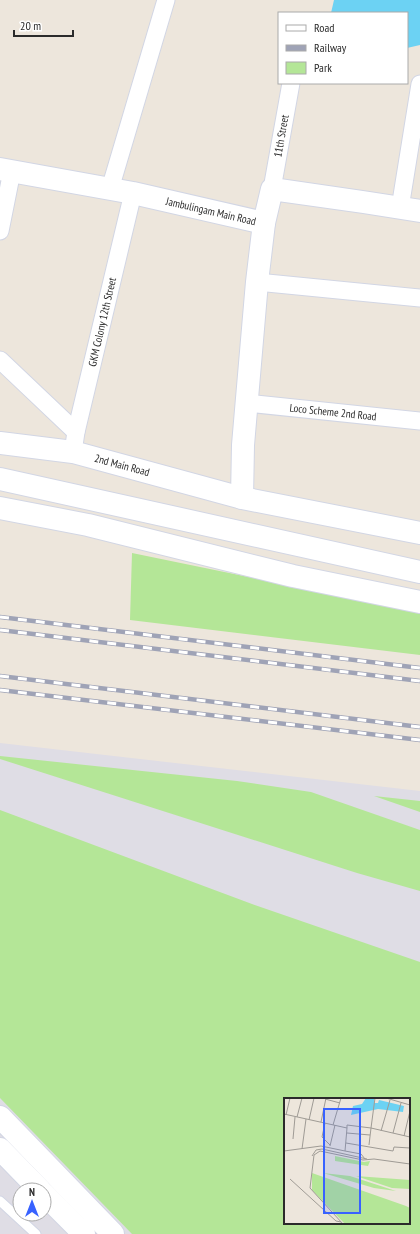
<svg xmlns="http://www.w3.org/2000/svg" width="420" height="1234" font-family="'PT Sans Narrow',sans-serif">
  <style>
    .industrial { fill: #dfdde5; fill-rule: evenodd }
    .green { fill: #b4e697; fill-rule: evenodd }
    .water { fill: #6cd2f3 }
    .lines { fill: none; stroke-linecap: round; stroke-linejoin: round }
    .lane-casing { stroke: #d2d6e4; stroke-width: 11 }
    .street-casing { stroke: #d2d6e4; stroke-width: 19 }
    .secondary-casing { stroke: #d2d6e4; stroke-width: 24 }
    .lane { stroke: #fff; stroke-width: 9 }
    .street { stroke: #fff; stroke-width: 17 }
    .secondary { stroke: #fff; stroke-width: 22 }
    .rail-casing { stroke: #9fa3b6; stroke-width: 4.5 }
    .rail { stroke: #fff; stroke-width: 3; stroke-dasharray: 9; stroke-linecap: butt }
    .labels { text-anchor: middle; stroke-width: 3; stroke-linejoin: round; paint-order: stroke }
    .street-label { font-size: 11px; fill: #2b2b2b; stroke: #fff }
    .inset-road { fill: none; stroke: #9f9b95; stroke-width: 1 }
    .view { fill: #3862ff; fill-opacity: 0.15; stroke: #3862ff; stroke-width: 2 }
    .inset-edge { fill: none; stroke: #2b2b2b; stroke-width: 2 }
  </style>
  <rect width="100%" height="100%" fill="#ede6dc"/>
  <!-- industrial -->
  <path class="industrial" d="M0 743 420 791V1234H0ZM285 1099H409V1223H285ZM20 1190H44V1214H20Z"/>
  <!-- green -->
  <g class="green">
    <polygon points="132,553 420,612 420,655 130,620"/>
    <polygon points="0,756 237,781 311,792 420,830 420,891 357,873 0,759"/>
    <polygon points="374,796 420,801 420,812"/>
    <path d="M0 810 252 904 420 962V1234H132L0 1098ZM285 1099H409V1223H285Z"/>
  </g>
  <!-- water -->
  <polygon class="water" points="334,0 420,0 420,45 407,48 407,13 331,13"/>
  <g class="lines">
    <!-- lane casing -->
    <g class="lane-casing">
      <polyline id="lane" points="0,1201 36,1234"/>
    </g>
    <!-- street casing -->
    <g class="street-casing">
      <g id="street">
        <polyline points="110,189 166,0"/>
        <polyline points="272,189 291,83"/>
        <polyline points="400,208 420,84"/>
        <polyline points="0,231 12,171"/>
        <polyline points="257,282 420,298"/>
        <polyline points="0,360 76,432"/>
        <polyline points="246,403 420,421"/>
        <polyline points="73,452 76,432 133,193"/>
      </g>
    </g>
    <!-- secondary casing -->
    <g class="secondary-casing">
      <g id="secondary">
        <polyline points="0,169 133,193 264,223"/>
        <polyline points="420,211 363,202 272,189 264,223 257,282 243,445 242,498 420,533"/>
        <polyline points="0,443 73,452 242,498"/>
        <polyline points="0,479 420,572"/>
        <polyline points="0,508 88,525 293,576 420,602"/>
        <polyline points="0,1117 113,1234"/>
        <polyline points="0,1149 40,1190"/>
        <polyline points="44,1194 84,1234"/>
      </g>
    </g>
    <!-- lane -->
    <use href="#lane" class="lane"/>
    <!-- street -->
    <use href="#street" class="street"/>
    <!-- secondary -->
    <use href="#secondary" class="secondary"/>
    <!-- rail casing -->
    <g class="rail-casing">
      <g id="rail">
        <polyline points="0,617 420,668"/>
        <polyline points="0,630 420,681"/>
        <polyline points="0,676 420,727"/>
        <polyline points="0,690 420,740"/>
      </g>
    </g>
    <!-- rail -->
    <use href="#rail" class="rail"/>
  </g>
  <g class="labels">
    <!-- street labels -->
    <g class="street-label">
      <text transform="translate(281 136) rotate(-80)" y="4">11th Street</text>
      <text transform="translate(211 211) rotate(13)" y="4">Jambulingam Main Road</text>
      <text transform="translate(102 322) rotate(-77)" y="4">GKM Colony 12th Street</text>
      <text transform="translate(333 412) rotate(6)" y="4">Loco Scheme 2nd Road</text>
      <text transform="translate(122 465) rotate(15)" y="4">2nd Main Road</text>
    </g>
  </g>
  <!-- overview -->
  <g transform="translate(284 1098)">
    <rect width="126" height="126" fill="#ede6dc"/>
    <path d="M51 58 80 64 86 63 84 68 51 63ZM28 75 122 108 126 110V126H61L28 92ZM39 75 66 78 112 93 90 90ZM72 78 126 82V91L108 90Z" fill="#b4e697"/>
    <path d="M82 0H90V5H94L95 2 120 8 119 14 94 11 67 17 69 8 78 6Z" fill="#6cd2f3"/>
    <path class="inset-road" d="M102 0 126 7M41 1 56 5M0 16 63 30M2 17 6 0M13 19 18 0M25 22 30 0M37 24 42 0M41 25 38 39 46 47M49 27 57 0M97 33 106 2M63 35 86 37M109 35 117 5M120 38 126 13M9 41 11 19M62 45 109 53 110 49 126 50M85 47 87 30 126 39M46 48 51 27M18 51 22 21M0 53 37 48 61 53M28 58 32 52 38 51 83 61M81 61 77 56 61 53 63 30V27L87 30 91 0M90 61 126 66M6 81 52 123 57 124M59 126 26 90 30 57 36 53 79 62 90 61"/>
    <path class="view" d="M40 11H76V115H40Z"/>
    <rect width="126" height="126" class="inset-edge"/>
  </g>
  <!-- legend -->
  <rect x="278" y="12" width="130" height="72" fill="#ffffff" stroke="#aaaaaa"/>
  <rect x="286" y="25" width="20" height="6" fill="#ffffff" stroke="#aaaaaa"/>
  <text x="314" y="32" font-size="12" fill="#2b2b2b">Road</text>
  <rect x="286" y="45" width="20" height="6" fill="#9fa3b6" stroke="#aaaaaa"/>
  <text x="314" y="52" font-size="12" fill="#2b2b2b">Railway</text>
  <rect x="286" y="62" width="20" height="12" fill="#b4e697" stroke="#aaaaaa"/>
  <text x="314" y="72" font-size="12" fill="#2b2b2b">Park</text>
  <!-- north arrow -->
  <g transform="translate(32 1202)"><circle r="19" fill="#ffffff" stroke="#aaaaaa"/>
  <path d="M0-3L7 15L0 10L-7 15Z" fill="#3862ff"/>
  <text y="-6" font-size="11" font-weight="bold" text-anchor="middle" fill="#2b2b2b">N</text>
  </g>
  <!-- scale -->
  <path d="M14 30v6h59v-6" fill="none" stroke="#2b2b2b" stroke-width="2"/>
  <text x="20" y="30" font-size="12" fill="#2b2b2b" stroke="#ffffff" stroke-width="3" paint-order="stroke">20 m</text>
</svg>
